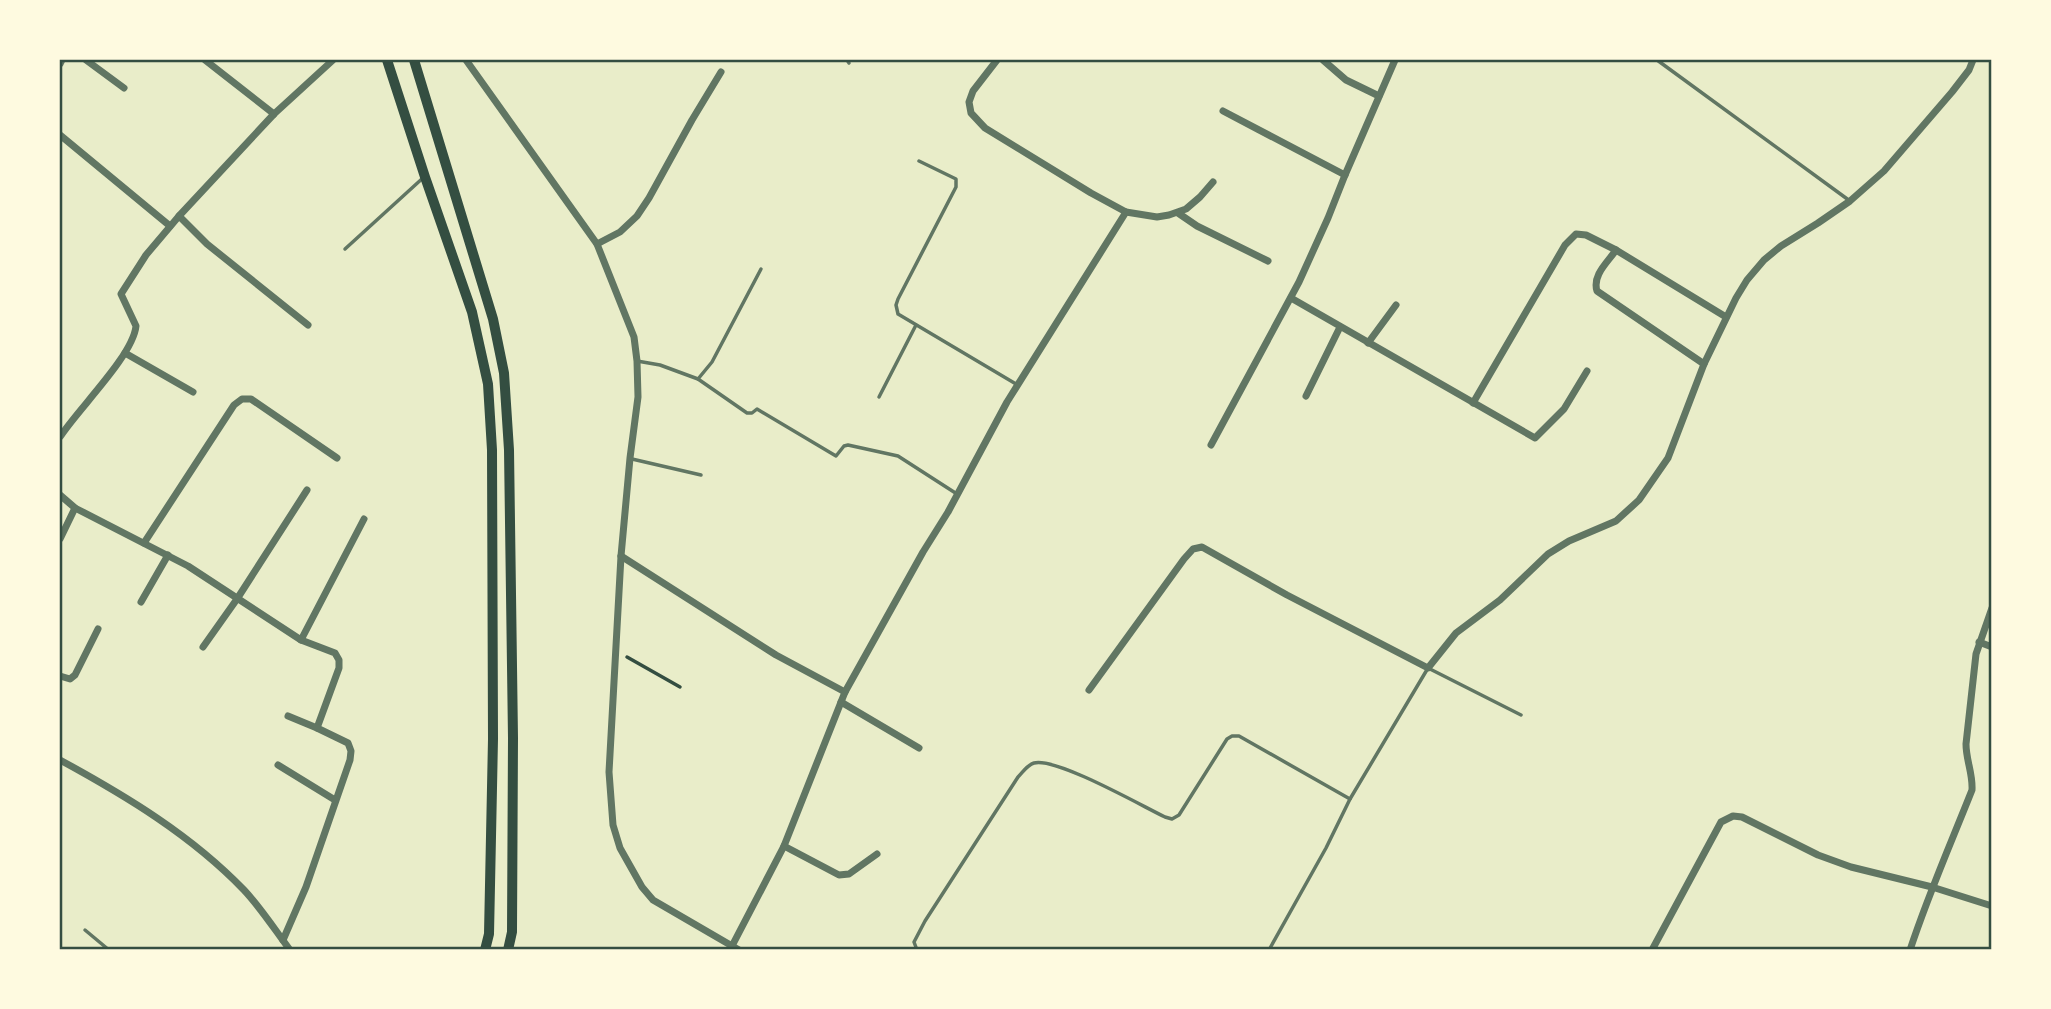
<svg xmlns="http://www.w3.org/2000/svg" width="2051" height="1009" font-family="'Archivo Narrow',sans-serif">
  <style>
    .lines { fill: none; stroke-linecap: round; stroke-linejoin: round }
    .path { stroke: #344e41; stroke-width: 3.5 }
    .service { stroke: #617663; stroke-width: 3.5 }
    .minor { stroke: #617663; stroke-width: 7 }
    .secondary { stroke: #344e41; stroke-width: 10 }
    .neatline { fill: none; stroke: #344e41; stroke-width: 2.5 }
  </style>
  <rect width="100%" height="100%" fill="#e9edc9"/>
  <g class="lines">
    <!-- path -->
    <polyline class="path" points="627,657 680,687"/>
    <!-- service -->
    <g class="service">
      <polyline points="847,60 849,63"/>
      <polyline points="1657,60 1850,201"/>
      <polyline points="919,161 956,179 956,187 898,299 896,305 898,314 1016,384"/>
      <polyline points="345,249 424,177"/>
      <polyline points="637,361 660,365 698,379 747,413 752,413 757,409 836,456 844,446 848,445 898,456 957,494"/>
      <polyline points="698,379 712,362 761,269"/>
      <polyline points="879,397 916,325"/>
      <polyline points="632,459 701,475"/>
      <polyline points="85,930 109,950"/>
      <path d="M917 950 914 942 925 921 1018 777C1023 772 1027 765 1034 763 1056 757 1142 806 1165 817L1172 819 1179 815 1227 739 1232 736H1239L1350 799"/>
      <polyline points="1269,950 1326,848 1350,799 1428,668 1521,715"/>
    </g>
    <!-- minor -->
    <g class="minor">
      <polyline points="86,60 124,88"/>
      <polyline points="205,60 274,114"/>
      <polyline points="466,60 597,244 634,337 637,361 638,397 630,458 621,556 609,772 613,825 620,848 642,887 653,900 739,950"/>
      <polyline points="997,60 973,91 969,102 971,113 985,128 1091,193 1126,212 1157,217 1169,215 1186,209 1200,197 1213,182"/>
      <polyline points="1323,60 1346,80 1379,96"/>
      <polyline points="60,64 62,60"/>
      <polyline points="1223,111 1345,175"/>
      <polyline points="60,135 170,226"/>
      <polyline points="1178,213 1197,226 1268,261"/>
      <polyline points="179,216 207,244 308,325"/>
      <polyline points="597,244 620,232 637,216 649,198 692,120 721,72"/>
      <path d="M1616 250C1608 262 1592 275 1597 291L1704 364"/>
      <polyline points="1291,298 1535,438 1564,409 1587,371"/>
      <polyline points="1368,343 1396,305"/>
      <polyline points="125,353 193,392"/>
      <polyline points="1306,396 1340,327"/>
      <polyline points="1473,403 1565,245 1576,234 1586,235 1616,250 1726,317"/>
      <path d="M60 437C77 410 133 356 136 326L121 294 146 255 179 216 274 114 333 60"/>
      <polyline points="1211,445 1299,282 1328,218 1345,175 1395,60"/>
      <polyline points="60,495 75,508 60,539"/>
      <polyline points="75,508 188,566 301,640 335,653 339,660 339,668 317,728 348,743 351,751 350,760 306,887 283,940"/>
      <polyline points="144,543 234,405 242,399 251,399 337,458"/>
      <polyline points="621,556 776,655 845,692"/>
      <polyline points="141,602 168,555"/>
      <polyline points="301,640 364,519"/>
      <polyline points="1979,642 1992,647"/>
      <polyline points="203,647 237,599 307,490"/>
      <polyline points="60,676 70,679 75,675 98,629"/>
      <polyline points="1089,690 1184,559 1193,549 1202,547 1287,595 1428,668 1456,633 1500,600 1548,554 1569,541 1616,521 1639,500 1668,458 1704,364 1736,298 1747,280 1764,260 1781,246 1818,223 1850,201 1884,171 1952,92 1969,70 1973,60"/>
      <polyline points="841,702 919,748"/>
      <polyline points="288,716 317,728"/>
      <path d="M60 760C126 796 191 835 244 890 261 908 275 930 290 950"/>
      <polyline points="278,765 335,800"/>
      <polyline points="784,846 839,875 849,874 877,854"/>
      <polyline points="732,946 784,846 845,692 923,552 948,512 1007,402 1126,212"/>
      <polyline points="1652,950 1721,822 1733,816 1742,817 1818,855 1851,867 1932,887 1992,906"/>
      <path d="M1910 950C1928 895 1951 843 1972 790 1973 774 1966 760 1966 744L1976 654 1992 608"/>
    </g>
    <!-- secondary -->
    <g class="secondary">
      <polyline points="387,60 425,177 472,312 488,384 492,450 493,739 489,934 485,950"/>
      <polyline points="414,60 493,319 504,373 509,450 513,738 512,932 508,950"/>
    </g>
  </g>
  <!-- border -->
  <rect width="2051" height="1009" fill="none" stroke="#fefae0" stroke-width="122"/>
  <rect x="61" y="61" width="1929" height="887" class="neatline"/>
</svg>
